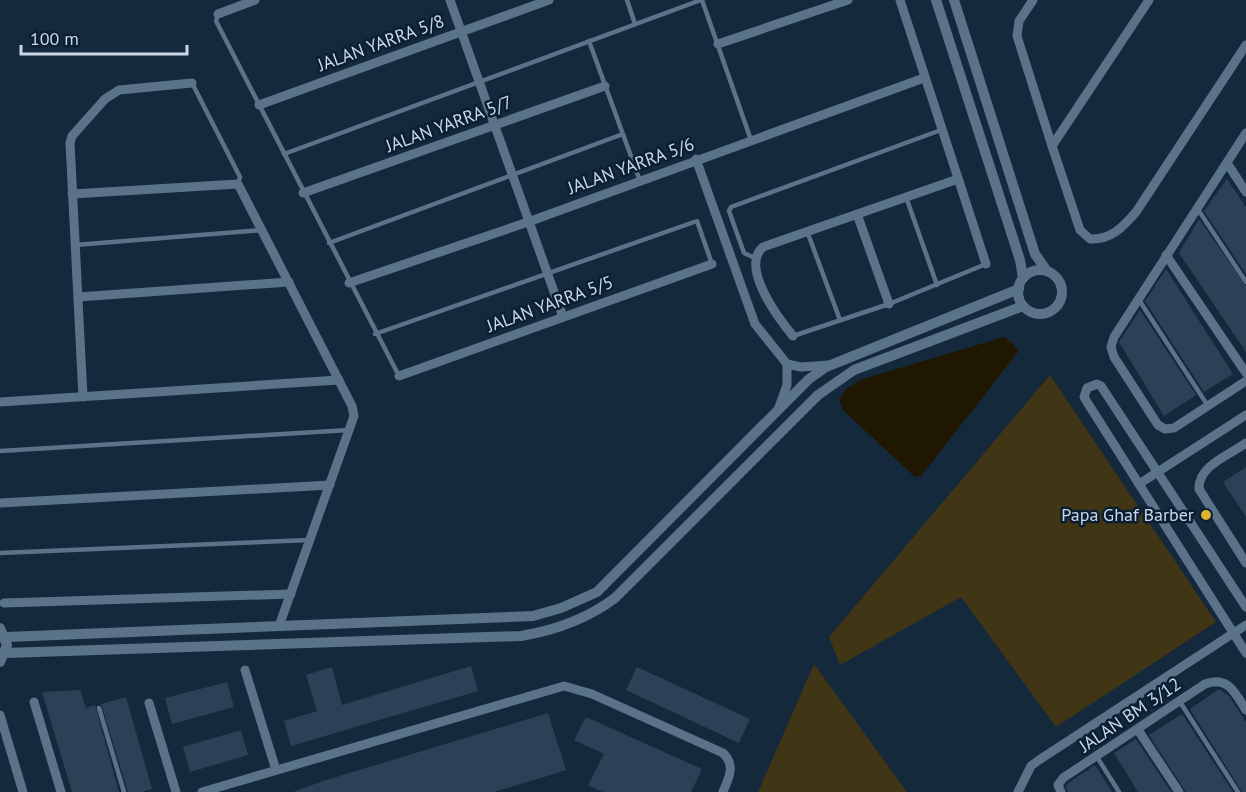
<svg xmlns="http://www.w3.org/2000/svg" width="1246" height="792" font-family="'PT Sans',sans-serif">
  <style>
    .green { fill: #403514 }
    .water { fill: #1f1700 }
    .building { fill: #2b4155 }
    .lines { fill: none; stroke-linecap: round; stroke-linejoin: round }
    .service { stroke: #5b7389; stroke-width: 4.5 }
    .minor { stroke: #5b7389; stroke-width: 9 }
    .tertiary { stroke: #5b7389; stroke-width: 10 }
    .poi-dot { fill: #dab333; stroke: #0a1f32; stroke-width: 2 }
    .labels { text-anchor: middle; stroke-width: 5; stroke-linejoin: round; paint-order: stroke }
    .street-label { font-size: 18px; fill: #cbd8e5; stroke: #0a1f32 }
    .poi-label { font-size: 18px; fill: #cbd8e5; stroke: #0a1f32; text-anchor: end }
  </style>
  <rect width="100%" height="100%" fill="#14293c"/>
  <!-- green -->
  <g class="green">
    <polygon points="1050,375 1216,622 1056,727 961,597 840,665 829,637"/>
    <polygon points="814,664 907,792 758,792"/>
  </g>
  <!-- water -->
  <polygon class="water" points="1004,337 1013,344 1018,352 921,476 915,477 843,410 839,399 847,388 863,379"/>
  <!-- building -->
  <g class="building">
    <polygon points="1227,179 1246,207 1246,274 1204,211"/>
    <polygon points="1199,219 1246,286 1246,352 1179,253"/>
    <polygon points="1166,269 1233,374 1204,392 1145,301"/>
    <polygon points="1140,310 1196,395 1164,416 1119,342"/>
    <polygon points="1246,467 1246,517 1223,482"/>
    <polygon points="471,666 478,691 291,746 284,721 317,711 306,675 332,667 342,705"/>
    <polygon points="637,667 750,719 739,743 626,690"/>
    <polygon points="227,682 234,707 172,724 165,698"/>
    <polygon points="1219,689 1229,696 1246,722 1246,792 1242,792 1190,709"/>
    <polygon points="80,690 86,708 95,705 119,792 72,792 42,692"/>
    <polygon points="126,697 152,789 141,792 128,792 101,704"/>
    <polygon points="548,713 566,770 541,778 494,792 293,792 323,781"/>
    <polygon points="1182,714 1233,792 1186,792 1149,735"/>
    <polygon points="586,717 702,769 691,792 603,792 588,785 604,754 574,740"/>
    <polygon points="241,730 248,755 190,772 183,747"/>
    <polygon points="1136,739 1171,792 1138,792 1114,753"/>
    <polygon points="1095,765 1112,792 1068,792 1066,786 1068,783"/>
  </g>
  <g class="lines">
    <!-- service -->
    <g class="service">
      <polyline points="627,0 635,24"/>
      <polyline points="702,0 751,140"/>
      <polyline points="218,14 216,21 399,376"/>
      <polyline points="589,41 640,181"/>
      <polyline points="192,83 240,177 238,184"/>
      <polyline points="284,154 701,0"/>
      <polyline points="906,197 937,285"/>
      <polyline points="1197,208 1246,282"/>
      <polyline points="807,231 840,320"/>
      <polyline points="329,243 623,134"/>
      <polyline points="75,245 263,230"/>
      <polyline points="755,258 744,253 729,211 731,207 941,130"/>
      <polyline points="1139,300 1208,406"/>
      <polyline points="375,334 697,221 712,264"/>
      <polyline points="793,336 889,304 986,264"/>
      <polyline points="0,451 349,430"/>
      <polyline points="0,553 310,540"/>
      <polyline points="1180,702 1238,792"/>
      <polyline points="99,708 124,792"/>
      <polyline points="1097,757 1119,792"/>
    </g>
    <!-- minor -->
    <g class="minor">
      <polyline points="450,0 563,317"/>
      <polyline points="900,0 986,264"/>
      <polyline points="1033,0 1019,21 1017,36 1052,146"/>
      <path d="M1149 0 1052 146 1080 230 1090 239C1111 240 1123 227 1136 212L1246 45"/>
      <polyline points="218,14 255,0"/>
      <polyline points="718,44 848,0"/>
      <polyline points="259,105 549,0"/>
      <polyline points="1246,133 1114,337 1111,347 1114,357 1158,425 1165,429 1174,428 1246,381"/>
      <polyline points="696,159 755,324 787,364 787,385 779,407"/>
      <polyline points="1227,163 1246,192"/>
      <polyline points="303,193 605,86"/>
      <polyline points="72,194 238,184 352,406 354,416 279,626"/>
      <polyline points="857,214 889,304"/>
      <polyline points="1166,255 1246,373"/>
      <polyline points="349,283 528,222 924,78"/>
      <polyline points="78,297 289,282"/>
      <path d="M793 336C778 318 740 267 763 247L958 179"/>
      <polyline points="787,364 801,367 829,365"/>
      <polyline points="399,376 712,264"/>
      <polyline points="83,397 70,143 72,136 105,99 119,90 192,83"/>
      <polyline points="0,402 339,380"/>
      <path d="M1246 443C1229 455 1198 466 1199 489L1246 563"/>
      <polyline points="1139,484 1246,415"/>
      <polyline points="0,503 330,485"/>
      <polyline points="4,603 291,594"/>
      <polyline points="1246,607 1101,386 1097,384 1087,388 1084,397 1087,402 1246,653"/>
      <polyline points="245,670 276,770"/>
      <polyline points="34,702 61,792"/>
      <polyline points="149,703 176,792"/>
      <polyline points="0,715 23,792"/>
      <polyline points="1138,730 1179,792"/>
      <path d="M202 792 564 686 592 694 723 753C736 766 729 777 723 792"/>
      <polyline points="1018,792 1031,766 1039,760 1246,625"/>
      <path d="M1061 792 1058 785 1063 778 1205 684C1228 675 1235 693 1246 710"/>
    </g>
    <!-- tertiary -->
    <g class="tertiary">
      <polyline points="936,0 1020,260 1023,278"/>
      <polyline points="954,0 1035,254 1047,271"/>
      <circle cx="1040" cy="292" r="22"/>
      <polyline points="0,628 7,645 0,662"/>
      <polyline points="6,637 533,616 561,608 597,592 809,379 826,367 1019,289"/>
      <path d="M6 653 521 636C557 630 587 619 615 598L818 395 854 370 1023 306"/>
    </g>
  </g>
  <!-- markers -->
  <circle class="poi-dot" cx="1206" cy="515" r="6"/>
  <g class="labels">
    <!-- street labels -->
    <g class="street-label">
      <text transform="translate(381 43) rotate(-20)" y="6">JALAN YARRA 5/8</text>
      <text transform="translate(449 124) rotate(-20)" y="6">JALAN YARRA 5/7</text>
      <text transform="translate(631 166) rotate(-20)" y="6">JALAN YARRA 5/6</text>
      <text transform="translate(550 304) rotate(-20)" y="6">JALAN YARRA 5/5</text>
      <text transform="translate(1130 715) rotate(-34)" y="6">JALAN BM 3/12</text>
    </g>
    <!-- poi labels -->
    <g class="poi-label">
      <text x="1194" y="521">Papa Ghaf Barber</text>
    </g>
  </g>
  <!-- scale -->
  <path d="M21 45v9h166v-9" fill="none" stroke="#cbd8e5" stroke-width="3"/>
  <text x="30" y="45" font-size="18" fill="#cbd8e5" stroke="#0a1f32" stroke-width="4.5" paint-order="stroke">100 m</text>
</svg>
